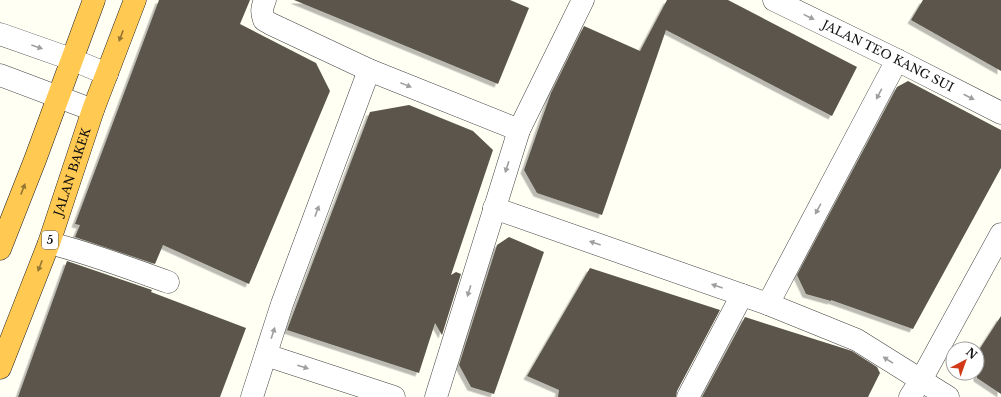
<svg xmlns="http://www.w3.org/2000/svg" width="1001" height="397" font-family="'Libre Baskerville',serif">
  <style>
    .building { fill: #5b554b; filter: url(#shadow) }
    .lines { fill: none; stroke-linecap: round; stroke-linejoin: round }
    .minor-casing { stroke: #434343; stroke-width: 23 }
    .highway-casing { stroke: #212121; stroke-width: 23 }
    .minor { stroke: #fff; stroke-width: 22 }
    .highway { stroke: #ffc952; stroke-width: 22 }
    .oneway { fill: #9f9f9f }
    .oneway2 { fill: #937634 }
    .labels { text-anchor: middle; stroke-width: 4; stroke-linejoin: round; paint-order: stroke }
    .shield { fill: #fff; stroke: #585858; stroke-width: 1 }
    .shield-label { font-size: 11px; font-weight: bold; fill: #101010 }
    .street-label { font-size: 12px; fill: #101010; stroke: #fff }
  </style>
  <defs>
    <filter id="shadow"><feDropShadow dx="-3.5" dy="3.5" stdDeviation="0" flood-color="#0004"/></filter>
  </defs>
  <rect width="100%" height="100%" fill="#fffff4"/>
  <!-- building -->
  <g class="building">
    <polygon points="159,0 250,0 240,24 316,63 330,91 249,284 163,245 155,264 75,237 80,225 75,224"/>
    <polygon points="294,0 510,0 529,8 498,84"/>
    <polygon points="667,0 728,0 857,67 832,116 666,30 602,215 537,193 524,170 551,93 584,26 640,51"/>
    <polygon points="923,0 1001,0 1001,71 911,20"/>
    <polygon points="908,81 1001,130 1001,168 913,329 831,300 831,301 806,294 797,275 897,87"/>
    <polygon points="409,105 473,131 493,150 451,275 456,272 461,274 442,335 435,323 419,373 287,330 370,112"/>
    <polygon points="509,237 544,252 494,394 471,387 459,365 497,245"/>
    <polygon points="67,261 152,290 151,292 246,328 220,397 18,397"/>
    <polygon points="590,268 720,310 677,391 676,397 558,397 559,390 527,376"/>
    <polygon points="1001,316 1001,394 977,378 977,353"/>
    <polygon points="745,317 852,351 877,367 880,373 868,397 702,397"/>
  </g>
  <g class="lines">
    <!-- minor casing -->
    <g class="minor-casing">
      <g id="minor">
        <path d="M265 0C262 7 261 12 264 20L271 24 369 70 519 130"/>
        <path id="s1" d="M774 0 897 60 1001 113"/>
        <polyline points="0,34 71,59 107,74"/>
        <polyline points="0,75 93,110"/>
        <polyline points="494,208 768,304 857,340 948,397"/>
        <path d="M49 243C90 253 128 268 168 282"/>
        <polyline points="768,304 897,60"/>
        <polyline points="266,355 394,397"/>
        <polyline points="252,397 282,304 369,70"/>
        <polyline points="436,397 519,130 583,0"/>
        <polyline points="688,397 742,295"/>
        <polyline points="910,397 921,380 1001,234"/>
      </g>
    </g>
    <!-- highway casing -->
    <g class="highway-casing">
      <g id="highway">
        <polyline points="0,249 35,160 94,0"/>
        <path id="s2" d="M0 368 49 243 93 110 135 0"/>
      </g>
    </g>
    <!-- minor -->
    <use href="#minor" class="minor"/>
    <!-- highway -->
    <use href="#highway" class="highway"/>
  </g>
  <!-- one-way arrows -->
  <defs><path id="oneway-solid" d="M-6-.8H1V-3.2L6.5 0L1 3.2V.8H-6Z"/></defs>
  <g class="oneway">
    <use href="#oneway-solid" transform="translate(809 17) rotate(26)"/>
    <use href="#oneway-solid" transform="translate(37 47) rotate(19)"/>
    <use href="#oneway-solid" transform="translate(406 85) rotate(22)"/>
    <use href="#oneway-solid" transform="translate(879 94) rotate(118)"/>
    <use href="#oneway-solid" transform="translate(969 97) rotate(27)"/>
    <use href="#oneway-solid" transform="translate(507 167) rotate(108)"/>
    <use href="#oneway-solid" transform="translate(818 209) rotate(118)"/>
    <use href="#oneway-solid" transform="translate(317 211) rotate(-70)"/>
    <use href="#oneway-solid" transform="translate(595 243) rotate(-161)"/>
    <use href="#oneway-solid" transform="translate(717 286) rotate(-161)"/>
    <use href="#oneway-solid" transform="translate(469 291) rotate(107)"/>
    <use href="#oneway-solid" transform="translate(273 333) rotate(-72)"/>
    <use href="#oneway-solid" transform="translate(888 360) rotate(-148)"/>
    <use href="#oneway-solid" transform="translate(303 367) rotate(18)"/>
  </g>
  <g class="oneway2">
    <use href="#oneway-solid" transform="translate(121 36) rotate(111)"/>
    <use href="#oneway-solid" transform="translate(23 189) rotate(-69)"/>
    <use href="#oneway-solid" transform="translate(40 266) rotate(111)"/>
  </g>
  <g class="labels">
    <!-- shield labels -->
    <rect class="shield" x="42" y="231" width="16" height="18" rx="3"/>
    <g class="shield-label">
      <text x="50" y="244">5</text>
    </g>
    <!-- street labels -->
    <g class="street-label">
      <text dy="4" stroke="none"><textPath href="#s1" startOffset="127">JALAN TEO KANG SUI</textPath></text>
      <text dy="4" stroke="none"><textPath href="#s2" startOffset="209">JALAN BAKEK</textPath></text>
    </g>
  </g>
  <!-- north arrow -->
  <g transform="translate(965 361) rotate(41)"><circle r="19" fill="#ffffff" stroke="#9f9f9f"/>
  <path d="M0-3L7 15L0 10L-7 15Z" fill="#d23a17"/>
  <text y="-6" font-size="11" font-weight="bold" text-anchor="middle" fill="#101010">N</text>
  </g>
</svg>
